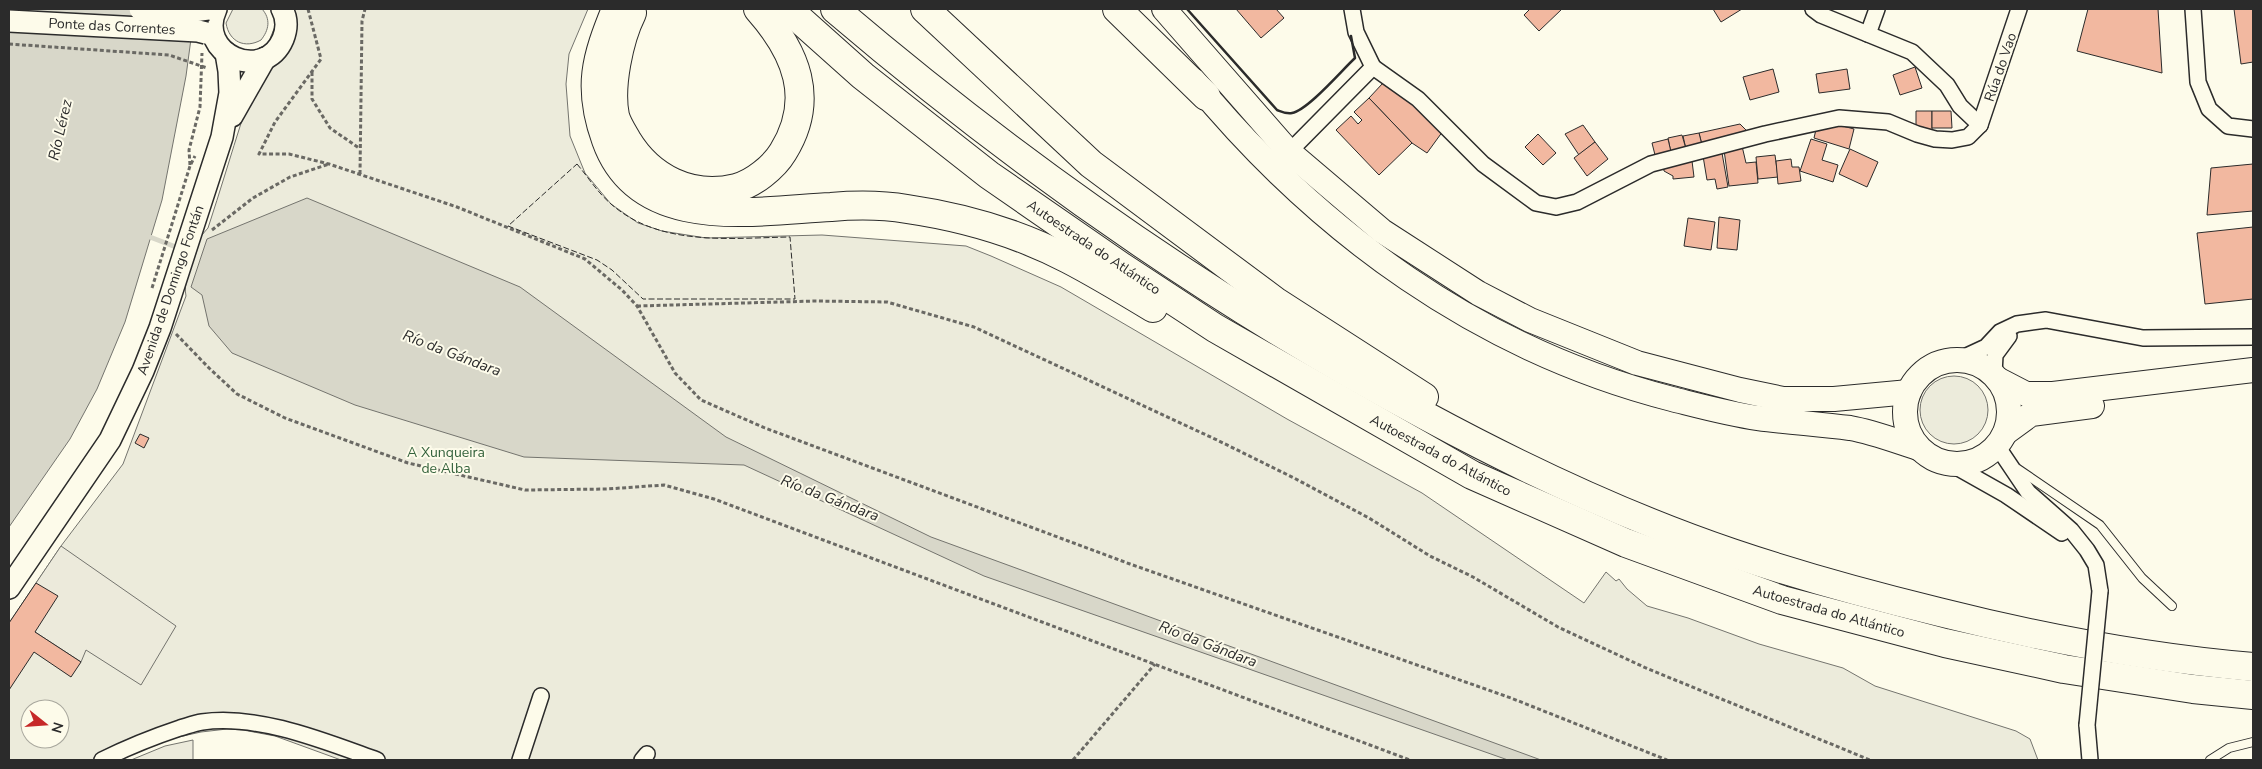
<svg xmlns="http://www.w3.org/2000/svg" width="2262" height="769" font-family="'Nunito Sans',sans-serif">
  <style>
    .green { fill: #ecebdb; stroke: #74746e; fill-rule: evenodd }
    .parking { fill: #eceadb; stroke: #74746e }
    .water { fill: #d8d7c9; stroke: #74746e }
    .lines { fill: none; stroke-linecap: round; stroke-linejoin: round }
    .stream { stroke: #d8d7c9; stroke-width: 5 }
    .building { fill: #f2b8a0; stroke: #2b2b2b }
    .service-casing { stroke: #2b2b2b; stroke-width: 10 }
    .minor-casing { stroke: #2b2b2b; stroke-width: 18 }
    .secondary-casing { stroke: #2b2b2b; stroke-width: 24 }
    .primary-casing { stroke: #2b2b2b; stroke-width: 26 }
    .motorway-casing { stroke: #2b2b2b; stroke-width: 30 }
    .path { stroke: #6a6964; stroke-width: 3; stroke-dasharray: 4 2.5; stroke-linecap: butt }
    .service { stroke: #fdfbea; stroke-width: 8 }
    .minor { stroke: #fdfbea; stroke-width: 15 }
    .secondary { stroke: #fdfbea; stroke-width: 21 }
    .primary { stroke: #fdfbea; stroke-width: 24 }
    .motorway { stroke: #fdfbea; stroke-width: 28 }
    .minor-bridge-casing { stroke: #2b2b2b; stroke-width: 18; stroke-linecap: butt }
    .secondary-bridge-casing { stroke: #2b2b2b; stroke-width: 24; stroke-linecap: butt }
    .path-bridge { stroke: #6a6964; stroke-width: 3; stroke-dasharray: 4 2.5; stroke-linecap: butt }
    .minor-bridge { stroke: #fdfbea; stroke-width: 15 }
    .secondary-bridge { stroke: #fdfbea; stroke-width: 21 }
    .fence { stroke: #2b2b2b; stroke-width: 1; stroke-dasharray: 6 2.5; stroke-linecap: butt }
    .wall { stroke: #2b2b2b; stroke-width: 2.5 }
    .labels { text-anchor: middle; stroke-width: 4; stroke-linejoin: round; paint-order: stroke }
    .street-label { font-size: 14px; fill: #2b2b2b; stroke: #fdfbea }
    .park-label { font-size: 14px; fill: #34623c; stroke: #fdfbea }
    .water-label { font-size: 15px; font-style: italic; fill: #2b2b2b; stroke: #fdfbea }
  </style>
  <rect width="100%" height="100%" fill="#fdfbea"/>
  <!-- green -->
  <g class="green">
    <path d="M233 9H262C271 19 269 30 261 40 245 49 229 42 226 23Z"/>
    <path d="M282 9H588L569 54 566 84 570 136 585 173 611 204 638 223 662 231 706 238 822 235 966 246 991 256 1061 287 1287 419 1422 493 1584 603 1606 572 1616 581 1619 579 1627 589 1647 606 1688 618 1759 644 1843 668 1875 686 2016 731 2030 739 2038 760H341L275 736 243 730 227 729 201 732 165 740 120 760H9V623L61 546 123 464 186 296C183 283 191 269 192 256H195L201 236 208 228C232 155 252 80 282 9ZM30 709H60V739H30Z"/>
    <circle cx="1954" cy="410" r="34"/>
  </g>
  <!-- parking -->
  <g class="parking">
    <polygon points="61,546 176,626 141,685 86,650 81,662 35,632 36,583"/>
    <polygon points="193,740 193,760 131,760 165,746"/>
  </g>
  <!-- water -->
  <g class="water">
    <polygon points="9,9 195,9 186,76 162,200 125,322 97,389 70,439 9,527"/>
    <polygon points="307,198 520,287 726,437 931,537 1541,760 1508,760 984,576 744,465 524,457 355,405 232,353 209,326 202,295 191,287 207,239"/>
  </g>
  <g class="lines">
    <!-- stream -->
    <polyline class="stream" points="150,237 181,249"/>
  </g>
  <!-- building -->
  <g class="building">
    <polygon points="1236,9 1276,9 1284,18 1261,38"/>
    <polygon points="1530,9 1562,9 1539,31 1524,15"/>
    <polygon points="1713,9 1742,9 1721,22"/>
    <polygon points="2088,9 2158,9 2162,73 2077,51"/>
    <polygon points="2234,9 2253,9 2253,62 2241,64"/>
    <polygon points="1915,67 1922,88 1900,95 1893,75"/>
    <polygon points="1773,69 1779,92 1750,100 1743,77"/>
    <polygon points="1847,69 1850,89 1819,93 1816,74"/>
    <polygon points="1383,83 1408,99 1443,131 1427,153 1412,143 1369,98"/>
    <polygon points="1369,98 1412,143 1379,175 1336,130 1351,116 1358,124 1362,120 1354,112"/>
    <polygon points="1916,111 1932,111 1932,133 1916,126"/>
    <polygon points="1932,111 1951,111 1952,128 1932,128"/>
    <polygon points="1740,124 1751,135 1702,145 1699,133"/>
    <polygon points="1823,124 1834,127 1835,124 1854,129 1849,149 1814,138 1817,125"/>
    <polygon points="1583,125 1595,142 1579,155 1565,134"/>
    <polygon points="1699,133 1702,145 1686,149 1683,136"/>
    <polygon points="1538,134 1556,153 1543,165 1525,147"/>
    <polygon points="1682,135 1686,149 1671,153 1668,138"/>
    <polygon points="1668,139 1671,152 1655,155 1652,143"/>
    <polygon points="1811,139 1827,144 1822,160 1838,165 1833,182 1800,171"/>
    <polygon points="1595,142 1608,159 1587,176 1574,158"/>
    <polygon points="1742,146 1746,163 1756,162 1758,183 1729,186 1724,150"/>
    <polygon points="1850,149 1878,162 1867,187 1839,174"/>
    <polygon points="1722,153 1728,187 1717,189 1715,179 1707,180 1703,156"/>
    <polygon points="1775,155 1778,177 1758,179 1756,157"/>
    <polygon points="1791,159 1792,167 1799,167 1801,181 1778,184 1776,161"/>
    <polygon points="1692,161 1694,177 1673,179 1673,176 1664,171 1663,164"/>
    <polygon points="2253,164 2253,211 2207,215 2211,168"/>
    <polygon points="1719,217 1740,220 1737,250 1717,248"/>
    <polygon points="1688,218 1715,222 1711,250 1684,246"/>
    <polygon points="2253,227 2253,299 2205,304 2197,233"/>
    <polygon points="140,434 149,438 144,448 135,443"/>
    <polygon points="36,583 58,596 35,632 81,662 71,677 34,652 9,690 9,623"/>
  </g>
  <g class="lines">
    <!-- service casing -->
    <g class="service-casing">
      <g id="service">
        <polyline points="2018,469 2100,525 2142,578 2172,606"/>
        <polyline points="2210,760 2229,748 2253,742"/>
      </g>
    </g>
    <!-- minor casing -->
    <g class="minor-casing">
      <g id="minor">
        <polyline points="1352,9 1356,32 1373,67"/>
        <polyline points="1813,9 1821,15 1912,52 1947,85 1960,106 1980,125"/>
        <polyline points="2193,9 2198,82 2209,109 2228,126 2253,129"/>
        <polyline points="1868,34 1877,9"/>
        <polyline points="1289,152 1373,67 1418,99 1483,164 1536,203 1556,207 1577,202 1651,164 1765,134 1839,118 1888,122 1917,134 1935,139 1952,140 1968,137 1980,125 2019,9"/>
        <polyline points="1958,360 1986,347 2000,332 2017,324 2046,320 2143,338 2253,337"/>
        <polyline points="1994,374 1995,355 2009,336"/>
        <polyline points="1997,446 2028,492 2071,530 2087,550 2096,565 2100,591"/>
        <polyline points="1951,464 2006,495 2062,533"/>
        <polyline points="2087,725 2090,760"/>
        <path d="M102 760C128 747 153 737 180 728 187 726 195 723 202 722 259 714 324 741 377 760"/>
        <polyline points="520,760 541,696"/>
        <polyline points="642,760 647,754"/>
      </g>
    </g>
    <!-- secondary casing -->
    <g class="secondary-casing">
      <g id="secondary">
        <path d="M216 9C195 54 264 84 283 39 287 29 287 18 282 9"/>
        <polyline points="232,116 265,58"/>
        <polyline points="9,588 110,440 143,371 160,328 222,137 230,93 229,71 226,53"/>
      </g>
    </g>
    <!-- primary casing -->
    <g class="primary-casing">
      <g id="primary">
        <polyline points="1164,9 1289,152 1382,231 1478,293 1530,320 1637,363 1740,390 1783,399 1834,399 1909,392"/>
        <path d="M1194 81C1319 233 1480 350 1672 399 1700 406 1729 414 1758 418 1788 422 1819 424 1850 428 1873 432 1896 441 1918 448"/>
        <circle cx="1957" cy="412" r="52"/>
        <polyline points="1999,380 2026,394 2053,394 2253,370"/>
        <polyline points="2005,433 2031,414 2092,406"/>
      </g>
    </g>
    <!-- motorway casing -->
    <g class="motorway-casing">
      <g id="motorway">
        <path d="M616 9C596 58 587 87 606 140 639 233 753 211 831 207 855 205 883 205 907 209 962 217 1018 233 1068 259 1097 274 1125 291 1153 308"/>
        <polyline points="788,9 863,76 989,175 1122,267 1215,328 1472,475 1626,543 1782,600 1945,643 2064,669 2193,689 2253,695"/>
        <path d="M835 9C1017 164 1215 303 1426 416 1524 469 1626 517 1732 553 1800 576 1869 595 1939 612 2042 638 2148 658 2253 667"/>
        <polyline points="925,9 1091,164 1275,301 1424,397"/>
        <polyline points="1117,9 1206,96"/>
        <path d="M632 13C619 39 609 87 615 116 617 124 623 133 627 140 650 178 691 199 736 188 753 184 774 167 783 152 816 99 796 52 758 9"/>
      </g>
    </g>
    <!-- path -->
    <g class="path">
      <polyline points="308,9 321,59 275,122 259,154 289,154 329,164 457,207 585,259 622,290 637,306 675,373 701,400 765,428 1130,564 1511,698 1667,760"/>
      <polyline points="312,72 312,99 330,128 359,148"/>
      <polyline points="190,165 189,150 200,107 202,53"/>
      <polyline points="360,174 362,21 365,9"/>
      <polyline points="212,230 253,198 290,177 329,164"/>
      <polyline points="152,288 190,166 195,156"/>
      <polyline points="637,306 816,301 887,302 974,327 1217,440 1294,478 1369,518 1430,556 1473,577 1558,627 1646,668 1870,760"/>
      <polyline points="176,334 209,368 237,394 285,418 408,463 525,490 607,489 664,485 714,499 1410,760"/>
      <polyline points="1073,760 1155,664"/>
    </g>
    <!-- service -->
    <use href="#service" class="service"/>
    <!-- minor -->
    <use href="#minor" class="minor"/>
    <!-- secondary -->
    <use href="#secondary" class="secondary"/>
    <!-- primary -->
    <use href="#primary" class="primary"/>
    <!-- motorway -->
    <use href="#motorway" class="motorway"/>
    <!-- minor-bridge casing -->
    <g class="minor-bridge-casing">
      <polyline id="minor-bridge" points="2087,725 2100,591"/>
    </g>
    <!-- secondary-bridge casing -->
    <g class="secondary-bridge-casing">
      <g id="secondary-bridge">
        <polyline points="140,9 193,11 208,9"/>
        <polyline points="9,21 198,31 206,33"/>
      </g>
    </g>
    <!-- path-bridge -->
    <polyline class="path-bridge" points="9,44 169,55 207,68"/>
    <!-- minor-bridge -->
    <use href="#minor-bridge" class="minor-bridge"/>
    <!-- secondary-bridge -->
    <use href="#secondary-bridge" class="secondary-bridge"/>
    <!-- fence -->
    <path class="fence" d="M577 164C588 177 598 193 611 204 660 247 730 238 790 237L795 299H643L612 270 597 260 508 226Z"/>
    <!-- wall -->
    <path class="wall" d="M1187 9 1277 110C1282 112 1286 114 1292 113 1308 110 1342 70 1355 58L1351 36"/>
  </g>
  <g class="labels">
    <!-- street labels -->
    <g class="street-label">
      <text transform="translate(112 26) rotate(3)" y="5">Ponte das Correntes</text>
      <text transform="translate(2000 67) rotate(-71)" y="5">Rúa do Vao</text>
      <text transform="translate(1094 247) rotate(34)" y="5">Autoestrada do Atlántico</text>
      <text transform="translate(170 290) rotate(-71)" y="5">Avenida de Domingo Fontán</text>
      <text transform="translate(1441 455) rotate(28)" y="5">Autoestrada do Atlántico</text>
      <text transform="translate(1829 611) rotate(16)" y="5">Autoestrada do Atlántico</text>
    </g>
    <!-- park labels -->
    <g class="park-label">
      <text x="446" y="457">A Xunqueira<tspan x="446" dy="16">de Alba</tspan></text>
    </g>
    <!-- water labels -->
    <g class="water-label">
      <text transform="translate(60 130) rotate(-77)" y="5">Río Lérez</text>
      <text transform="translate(452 353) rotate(21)" y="5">Río da Gándara</text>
      <text transform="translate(830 498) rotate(21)" y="5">Río da Gándara</text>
      <text transform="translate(1208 644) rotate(21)" y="5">Río da Gándara</text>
    </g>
  </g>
  <!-- border -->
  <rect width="2262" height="769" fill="none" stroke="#2b2b2b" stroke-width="20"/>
  <!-- north arrow -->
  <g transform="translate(45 724) rotate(107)"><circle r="24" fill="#fdfbea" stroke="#a9a89e"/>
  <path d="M0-4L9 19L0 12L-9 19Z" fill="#c62828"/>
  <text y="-8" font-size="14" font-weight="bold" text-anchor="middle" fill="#2b2b2b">N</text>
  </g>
</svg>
